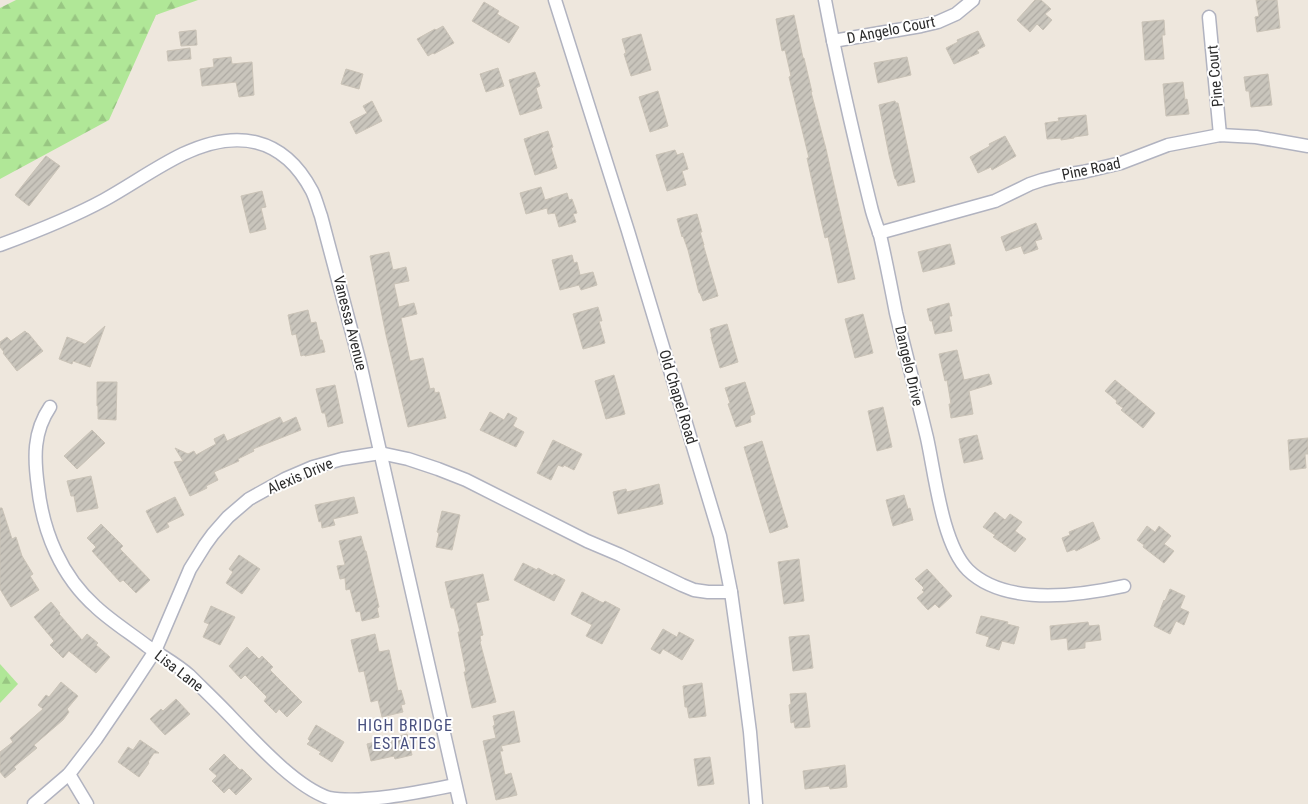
<svg xmlns="http://www.w3.org/2000/svg" width="1308" height="804" font-family="'Roboto Condensed',sans-serif">
  <style>
    .forest { fill: url(#forest-firs) }
    .building { fill: url(#building-hatch); stroke: #cac3b7 }
    .lines { fill: none; stroke-linecap: round; stroke-linejoin: round }
    .minor-casing { stroke: #b1b3c0; stroke-width: 15 }
    .minor { stroke: #fff; stroke-width: 12 }
    .labels { text-anchor: middle; stroke-width: 4; stroke-linejoin: round; paint-order: stroke }
    .street-label { font-size: 15px; fill: #2c2c2c; stroke: #fff }
    .neighbourhood-label { font-size: 16px; letter-spacing: 1px; fill: #49517f; stroke: #fff }
  </style>
  <defs>
    <pattern id="forest-firs" width="22" height="20" patternUnits="userSpaceOnUse" patternTransform="scale(1.25)"><rect width="22" height="20" fill="#b0e797"/><path d="M5 1l3.5 6h-7zM16 11l3.5 6h-7z" fill="#98c682"/></pattern>
    <pattern id="building-hatch" width="6" height="6" patternUnits="userSpaceOnUse" patternTransform="scale(1.25)"><rect width="6" height="6" fill="#c9c5bc"/><path d="M-1 1l2-2M0 6l6-6M5 7l2-2" fill="none" stroke="#ada9a2"/></pattern>
  </defs>
  <rect width="100%" height="100%" fill="#eee7dd"/>
  <!-- forest -->
  <g class="forest">
    <polygon points="16,0 198,0 156,15 109,120 0,179 0,8"/>
    <polygon points="0,664 18,684 0,703"/>
  </g>
  <!-- building -->
  <g class="building">
    <polygon points="1035,0 1041,0 1051,9 1045,14 1052,20 1043,30 1037,24 1030,32 1017,20"/>
    <polygon points="1256,0 1277,0 1280,28 1257,32 1255,17 1259,16"/>
    <polygon points="484,2 499,11 497,14 519,27 509,43 472,21"/>
    <polygon points="794,15 803,58 804,58 812,92 811,92 826,149 855,279 838,283 828,237 825,238 814,190 807,158 809,158 789,77 791,76 785,50 782,51 776,19"/>
    <polygon points="1164,20 1165,35 1162,35 1164,59 1145,60 1142,22"/>
    <polygon points="443,26 454,43 434,54 433,53 428,56 417,39 435,29 436,30"/>
    <polygon points="196,30 197,45 181,46 179,32"/>
    <polygon points="978,31 985,46 977,50 979,53 954,64 946,48 958,42 957,40"/>
    <polygon points="641,34 651,70 631,76 624,54 626,53 622,39"/>
    <polygon points="190,48 191,59 168,61 167,51"/>
    <polygon points="231,57 232,64 252,62 254,95 239,97 236,82 202,86 200,69 214,67 213,59"/>
    <polygon points="907,57 911,75 878,83 874,63"/>
    <polygon points="498,68 504,86 486,92 480,74"/>
    <polygon points="346,69 363,74 359,89 341,84"/>
    <polygon points="535,72 540,86 536,88 542,108 520,115 509,80"/>
    <polygon points="1268,74 1272,105 1251,107 1249,91 1246,91 1244,77"/>
    <polygon points="1183,82 1185,100 1187,99 1189,114 1166,116 1163,84"/>
    <polygon points="658,91 668,126 650,132 639,97"/>
    <polygon points="372,101 382,121 356,134 350,122 367,113 363,106"/>
    <polygon points="895,101 896,103 898,103 915,182 898,186 896,179 895,179 889,155 879,105"/>
    <polygon points="1086,115 1088,135 1074,137 1074,138 1061,140 1061,138 1047,139 1045,123 1059,121 1058,118"/>
    <polygon points="548,131 553,147 551,148 557,168 535,175 524,139"/>
    <polygon points="1005,136 1016,156 992,170 991,167 978,173 970,157 990,146 989,144"/>
    <polygon points="675,150 677,155 683,153 688,169 682,171 686,185 667,191 656,155"/>
    <polygon points="46,156 60,166 29,206 15,195"/>
    <polygon points="541,187 545,200 567,193 569,200 572,199 577,213 573,214 576,222 559,227 555,213 548,214 547,208 526,214 520,193"/>
    <polygon points="262,191 266,207 261,208 266,229 250,233 241,196"/>
    <polygon points="697,214 702,232 700,232 704,245 703,244 718,296 703,301 700,293 699,293 688,250 683,236 682,237 677,219"/>
    <polygon points="1036,223 1042,239 1035,241 1038,249 1024,254 1021,246 1006,251 1001,237"/>
    <polygon points="950,244 955,264 923,272 918,252"/>
    <polygon points="389,252 393,270 406,267 409,281 394,284 399,307 414,303 417,314 401,318 410,361 423,358 430,389 434,388 435,393 439,392 446,418 408,427 386,335 370,256"/>
    <polygon points="572,255 574,263 577,262 580,275 593,272 597,285 581,290 579,285 560,290 552,260"/>
    <polygon points="949,303 952,316 949,316 952,331 935,334 932,321 930,321 927,309"/>
    <polygon points="598,307 602,321 599,321 605,343 583,349 573,314"/>
    <polygon points="308,310 311,323 316,322 320,340 322,340 325,352 305,356 304,355 301,356 296,334 292,335 288,315"/>
    <polygon points="863,314 873,353 855,358 845,319"/>
    <polygon points="727,324 738,362 720,368 711,337 712,337 710,329"/>
    <polygon points="105,326 90,367 73,361 72,364 59,359 67,337 85,344"/>
    <polygon points="25,331 27,333 28,333 43,351 17,371 3,353 4,352 0,347 0,342 7,337 11,341"/>
    <polygon points="957,350 964,380 989,374 992,384 969,391 973,414 951,418 949,404 951,404 947,380 945,381 939,354"/>
    <polygon points="614,375 625,414 606,419 595,381"/>
    <polygon points="1115,380 1155,413 1143,428 1121,410 1123,408 1116,403 1117,401 1105,391"/>
    <polygon points="97,382 117,382 116,420 98,419 98,406 97,406"/>
    <polygon points="745,382 755,414 750,416 751,422 736,427 728,404 730,403 725,388"/>
    <polygon points="335,385 343,423 328,427 325,413 322,413 316,389"/>
    <polygon points="883,407 892,447 877,451 868,411"/>
    <polygon points="490,412 504,420 508,413 517,418 513,426 524,432 516,447 480,430"/>
    <polygon points="280,417 283,423 296,417 301,430 253,449 254,451 238,459 239,461 214,472 218,480 206,486 207,488 203,490 190,496 174,462 183,461 175,448 188,454 194,451 196,455 216,444 214,439 224,434 227,441"/>
    <polygon points="92,430 105,443 77,469 64,456"/>
    <polygon points="977,435 983,459 964,463 959,439"/>
    <polygon points="1308,438 1308,454 1305,454 1306,468 1290,470 1288,440"/>
    <polygon points="553,440 582,454 574,470 564,465 563,467 558,465 551,480 537,473"/>
    <polygon points="762,441 788,527 770,533 744,447"/>
    <polygon points="91,476 98,508 77,512 74,496 71,496 67,481"/>
    <polygon points="659,484 663,504 618,514 613,492 626,489 627,492"/>
    <polygon points="904,495 908,509 910,508 913,520 893,526 886,500"/>
    <polygon points="175,497 184,515 167,523 169,527 157,533 146,511"/>
    <polygon points="354,497 358,513 333,519 335,525 322,528 321,521 319,522 315,505"/>
    <polygon points="0,508 2,508 12,539 16,537 22,556 33,574 30,576 39,590 11,607 0,589"/>
    <polygon points="442,511 460,515 452,550 436,547 439,533 437,532"/>
    <polygon points="995,512 1005,520 1010,514 1022,522 1015,531 1026,539 1015,552 993,537 995,535 983,527"/>
    <polygon points="1093,522 1100,539 1076,551 1075,549 1067,552 1062,538 1070,535 1069,532"/>
    <polygon points="101,524 123,546 120,549 150,580 136,593 123,580 120,582 92,551 96,547 87,538"/>
    <polygon points="1147,526 1155,532 1159,526 1171,536 1164,544 1174,551 1164,563 1143,547 1144,545 1137,540"/>
    <polygon points="361,536 365,551 366,551 379,607 377,608 379,617 362,621 360,611 356,612 350,589 346,590 345,578 340,579 337,566 345,565 339,541"/>
    <polygon points="239,555 260,569 242,594 226,583 233,572 229,569"/>
    <polygon points="799,559 804,601 784,604 778,562"/>
    <polygon points="523,563 537,570 538,568 553,576 554,574 565,580 554,601 514,580"/>
    <polygon points="927,569 952,596 939,608 935,604 928,610 917,598 924,592 922,590 924,588 915,579"/>
    <polygon points="483,574 489,600 476,603 483,635 480,636 481,641 480,642 496,702 472,708 464,672 466,672 458,632 460,632 454,608 451,608 445,582"/>
    <polygon points="1170,589 1185,596 1180,608 1189,612 1184,625 1176,621 1170,634 1154,626 1164,600 1165,601"/>
    <polygon points="582,592 603,603 605,601 620,609 602,644 586,636 592,625 571,614"/>
    <polygon points="51,602 60,613 59,614 82,640 87,634 98,643 96,645 110,657 96,673 69,651 63,658 50,645 54,641 34,617"/>
    <polygon points="211,606 235,617 220,645 203,637 209,624 204,622"/>
    <polygon points="981,616 1008,622 1007,624 1019,627 1014,644 1002,641 999,650 986,646 989,637 976,633"/>
    <polygon points="1088,622 1089,626 1099,625 1101,640 1085,642 1085,648 1068,650 1067,638 1051,640 1050,626"/>
    <polygon points="663,629 677,637 679,632 694,640 682,660 663,649 660,654 651,649"/>
    <polygon points="375,634 379,652 389,650 398,691 401,690 405,704 401,705 403,712 382,717 378,700 371,702 364,671 359,672 351,640"/>
    <polygon points="809,635 813,668 793,671 789,637"/>
    <polygon points="247,647 259,659 262,656 273,667 270,670 302,702 287,717 279,709 276,713 264,701 267,697 245,675 241,679 229,666"/>
    <polygon points="61,682 78,696 67,709 69,712 63,720 34,745 37,748 14,767 16,769 5,778 0,772 0,752 13,742 10,738 43,709 38,705 46,695 49,697"/>
    <polygon points="702,683 706,716 689,718 687,707 685,707 683,686"/>
    <polygon points="806,693 810,727 795,728 794,722 791,723 789,705 791,704 790,694"/>
    <polygon points="176,699 190,714 165,735 150,719 161,709 163,711"/>
    <polygon points="514,711 520,742 501,746 503,751 500,751 505,775 511,773 517,795 496,800 483,741 496,738 493,726 495,725 493,716"/>
    <polygon points="316,725 344,742 332,762 319,754 321,752 307,744 310,741 308,739"/>
    <polygon points="407,734 412,755 395,759 394,756 371,761 367,744"/>
    <polygon points="140,740 159,753 154,753 148,762 149,763 139,777 118,762 128,747 133,750"/>
    <polygon points="224,754 240,770 242,769 252,779 236,795 229,788 224,793 212,781 217,776 209,769"/>
    <polygon points="710,757 714,784 698,786 694,759"/>
    <polygon points="845,765 847,787 830,789 829,786 805,789 803,771"/>
  </g>
  <g class="lines">
    <!-- minor casing -->
    <g class="minor-casing">
      <g id="minor">
        <polyline points="555,0 628,231 720,536 731,592 743,678 750,732 756,804"/>
        <path d="M825 0C838 69 854 138 871 207 873 216 877 226 880 235 886 261 891 287 896 313 906 355 917 396 927 438 935 474 942 544 968 570 1005 606 1078 596 1124 586"/>
        <polyline points="1209,17 1220,135"/>
        <polyline points="833,41 921,26 938,22 956,14 973,0"/>
        <polyline points="879,233 995,201 1030,184 1042,180 1058,176 1083,172 1121,163 1168,145 1220,135 1256,137 1308,146"/>
        <path d="M0 245C35 232 71 218 104 200 131 185 156 167 183 154 236 129 283 136 312 191 316 199 318 208 321 216L360 363 460 804"/>
        <path d="M50 407C33 432 34 458 38 487 43 532 61 576 96 607 111 621 130 633 147 646 161 656 177 664 190 676 204 690 219 704 233 719 257 744 296 787 329 798 363 804 420 792 455 785"/>
        <polyline points="69,774 87,804"/>
        <polyline points="34,804 69,774 96,739 130,689 155,651 190,569 205,545 213,534 228,517 249,499 285,479 313,467 342,459 380,453 408,459 438,469 466,480 587,541 620,555 682,585 694,590 708,592 731,592"/>
      </g>
    </g>
    <!-- minor -->
    <use href="#minor" class="minor"/>
  </g>
  <g class="labels">
    <!-- street labels -->
    <g class="street-label">
      <text transform="translate(891 30) rotate(-11)" y="5">D Angelo Court</text>
      <text transform="translate(1215 76) rotate(-95)" y="5">Pine Court</text>
      <text transform="translate(1091 169) rotate(-12)" y="5">Pine Road</text>
      <text transform="translate(350 323) rotate(76)" y="5">Vanessa Avenue</text>
      <text transform="translate(909 366) rotate(77)" y="5">Dangelo Drive</text>
      <text transform="translate(678 397) rotate(73)" y="5">Old Chapel Road</text>
      <text transform="translate(300 476) rotate(-23)" y="5">Alexis Drive</text>
      <text transform="translate(179 671) rotate(38)" y="5">Lisa Lane</text>
    </g>
    <!-- neighbourhood labels -->
    <g class="neighbourhood-label">
      <text x="405" y="731">HIGH BRIDGE<tspan x="405" dy="18">ESTATES</tspan></text>
    </g>
  </g>
</svg>
